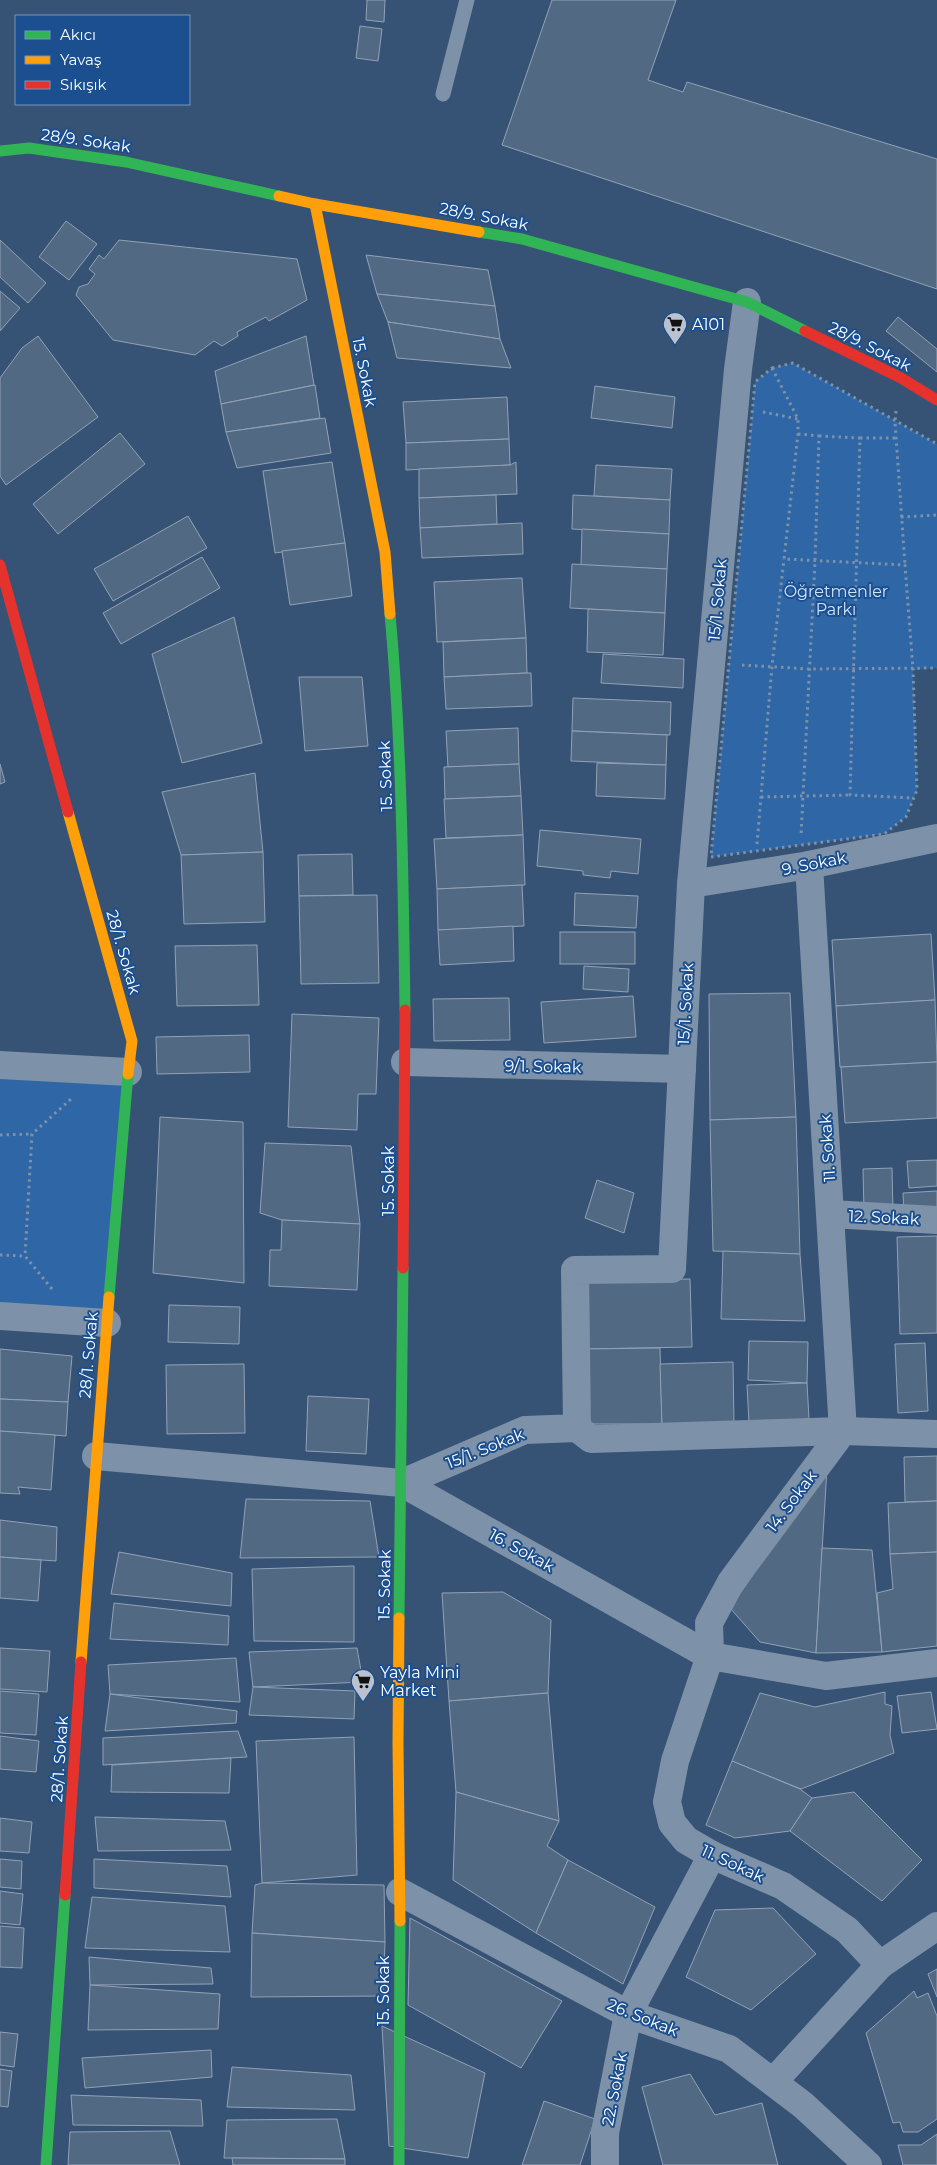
<svg xmlns="http://www.w3.org/2000/svg" width="937" height="2165" font-family="Montserrat,sans-serif">
  <style>
    .green { fill: #2f66a5 }
    .building { fill: #526984; stroke: #92a2b6 }
    .lines { fill: none; stroke-linecap: round; stroke-linejoin: round }
    .path { stroke: #7d92a8; stroke-width: 3; stroke-dasharray: 2.5 4; stroke-linecap: butt }
    .lane { stroke: #7d92a8; stroke-width: 15 }
    .street { stroke: #7d92a8; stroke-width: 28 }
    .fast { stroke: #30b455; stroke-width: 11 }
    .slow { stroke: #ff9f0a; stroke-width: 11 }
    .jam { stroke: #e5322d; stroke-width: 11 }
    .labels { text-anchor: middle; stroke-width: 4; stroke-linejoin: round; paint-order: stroke }
    .street-label { font-size: 16px; fill: #fff; stroke: #1b4f8f }
    .poi-label { font-size: 16px; fill: #fff; stroke: #1b4f8f; text-anchor: start }
    .park-label { font-size: 16px; fill: #cfe3fa; stroke: #1b4f8f }
  </style>
  <rect width="100%" height="100%" fill="#365274"/>
  <!-- green -->
  <g class="green">
    <polygon points="793,363 937,444 937,668 913,670 917,790 906,817 884,834 711,857 755,382 772,368"/>
    <polygon points="0,1065 128,1072 107,1323 0,1316"/>
  </g>
  <!-- building -->
  <g class="building">
    <polygon points="367,0 385,0 384,22 366,20"/>
    <polygon points="552,0 676,0 648,80 683,92 687,82 937,159 937,289 502,145"/>
    <polygon points="360,26 382,29 378,61 356,58"/>
    <polygon points="66,221 97,244 69,280 39,257"/>
    <polygon points="0,240 46,283 28,303 0,277"/>
    <polygon points="119,240 297,259 307,300 269,321 266,317 237,332 238,336 222,346 214,341 195,355 113,340 76,295 79,287 88,284 95,274 89,269 99,255 104,259"/>
    <polygon points="366,255 488,270 495,306 377,294"/>
    <polygon points="0,291 20,308 0,331"/>
    <polygon points="377,294 495,306 500,339 388,322"/>
    <polygon points="898,317 937,349 937,372 886,331"/>
    <polygon points="388,322 500,339 511,368 397,358"/>
    <polygon points="38,336 98,417 6,485 0,476 0,378 22,348"/>
    <polygon points="306,336 314,385 221,404 215,371"/>
    <polygon points="315,385 320,418 226,432 221,404"/>
    <polygon points="595,386 675,397 672,428 591,418"/>
    <polygon points="507,397 509,439 406,443 403,402"/>
    <polygon points="325,418 331,453 237,468 226,432"/>
    <polygon points="120,433 145,464 58,534 33,504"/>
    <polygon points="509,439 510,465 406,470 406,443"/>
    <polygon points="332,462 345,543 275,553 263,471"/>
    <polygon points="516,462 517,494 419,498 419,469 510,465"/>
    <polygon points="596,465 672,469 670,500 594,496"/>
    <polygon points="496,495 497,524 420,528 419,498"/>
    <polygon points="573,495 670,500 669,534 572,529"/>
    <polygon points="188,516 207,548 113,601 94,569"/>
    <polygon points="522,523 523,554 422,558 420,528"/>
    <polygon points="582,529 669,534 667,569 581,565"/>
    <polygon points="345,543 352,596 290,605 282,551"/>
    <polygon points="202,557 220,588 121,644 103,613"/>
    <polygon points="572,564 667,569 665,613 570,608"/>
    <polygon points="522,578 526,638 437,642 434,582"/>
    <polygon points="588,609 665,613 663,655 587,652"/>
    <polygon points="234,617 262,743 182,763 152,654"/>
    <polygon points="526,638 527,673 444,677 443,642"/>
    <polygon points="603,654 684,659 683,688 601,683"/>
    <polygon points="527,673 531,673 532,706 446,709 444,677"/>
    <polygon points="299,677 362,677 368,746 305,751"/>
    <polygon points="573,698 671,702 670,735 572,731"/>
    <polygon points="518,728 519,764 448,767 446,731"/>
    <polygon points="572,731 667,735 666,765 571,761"/>
    <polygon points="597,763 666,765 665,799 596,796"/>
    <polygon points="0,764 5,782 0,784"/>
    <polygon points="519,764 521,796 445,799 444,767"/>
    <polygon points="255,773 263,852 181,855 162,792"/>
    <polygon points="521,796 523,835 446,838 444,799"/>
    <polygon points="540,830 641,839 638,874 611,871 610,878 583,875 583,871 537,866"/>
    <polygon points="523,835 525,885 437,889 434,839"/>
    <polygon points="263,852 265,922 184,924 181,855"/>
    <polygon points="352,854 353,895 299,896 298,855"/>
    <polygon points="522,885 524,926 438,930 437,889"/>
    <polygon points="575,893 638,896 636,928 574,925"/>
    <polygon points="377,895 379,983 301,984 299,896"/>
    <polygon points="513,926 514,961 440,965 438,930"/>
    <rect x="560" y="932" width="75" height="32"/>
    <polygon points="931,934 935,1000 836,1006 832,940"/>
    <polygon points="257,945 259,1005 177,1006 175,946"/>
    <polygon points="584,966 629,969 628,992 583,989"/>
    <polygon points="790,993 796,1117 710,1120 709,994"/>
    <polygon points="633,996 636,1037 544,1043 541,1002"/>
    <polygon points="509,998 510,1040 434,1041 433,999"/>
    <polygon points="935,1000 937,1062 840,1067 836,1006"/>
    <polygon points="292,1014 379,1018 376,1094 358,1094 357,1130 288,1127"/>
    <polygon points="249,1035 250,1072 157,1074 156,1037"/>
    <polygon points="937,1062 937,1118 845,1123 841,1067"/>
    <polygon points="160,1117 243,1122 244,1283 153,1273"/>
    <polygon points="796,1117 800,1254 713,1251 710,1120"/>
    <polygon points="265,1143 351,1146 360,1224 282,1220 260,1213"/>
    <polygon points="937,1160 937,1186 909,1188 907,1161"/>
    <polygon points="892,1168 893,1212 864,1212 863,1169"/>
    <polygon points="597,1180 634,1193 624,1233 585,1218"/>
    <polygon points="937,1191 937,1214 904,1216 903,1193"/>
    <polygon points="282,1220 360,1224 357,1290 269,1286 270,1250 281,1250"/>
    <polygon points="937,1236 937,1333 900,1334 897,1237"/>
    <polygon points="723,1251 800,1254 805,1321 721,1319"/>
    <polygon points="690,1279 692,1347 583,1349 581,1281"/>
    <polygon points="169,1305 240,1307 239,1344 168,1342"/>
    <polygon points="749,1341 808,1342 807,1383 748,1380"/>
    <polygon points="925,1343 928,1411 898,1413 895,1344"/>
    <polygon points="660,1348 662,1424 585,1424 583,1349"/>
    <polygon points="0,1349 72,1356 68,1402 0,1399"/>
    <polygon points="733,1362 734,1424 662,1425 660,1364"/>
    <polygon points="244,1364 245,1433 167,1434 166,1365"/>
    <polygon points="807,1383 809,1419 749,1423 747,1385"/>
    <polygon points="308,1396 369,1399 366,1454 306,1451"/>
    <polygon points="0,1399 68,1402 66,1436 0,1431"/>
    <polygon points="0,1431 55,1435 51,1490 18,1487 20,1494 0,1493"/>
    <polygon points="937,1456 937,1501 905,1502 904,1457"/>
    <polygon points="827,1468 816,1653 760,1642 730,1608"/>
    <polygon points="246,1499 370,1501 379,1557 240,1558"/>
    <polygon points="937,1501 937,1552 890,1554 888,1503"/>
    <polygon points="0,1520 57,1527 56,1561 0,1557"/>
    <polygon points="822,1548 872,1550 882,1652 816,1653"/>
    <polygon points="119,1552 232,1573 231,1606 111,1594"/>
    <polygon points="937,1552 937,1646 882,1652 877,1593 893,1589 890,1554"/>
    <polygon points="0,1557 41,1560 38,1601 0,1598"/>
    <polygon points="354,1566 354,1642 254,1641 252,1569"/>
    <polygon points="503,1592 551,1620 548,1693 449,1701 442,1593"/>
    <polygon points="114,1603 229,1616 228,1645 110,1639"/>
    <polygon points="0,1648 50,1651 47,1692 0,1689"/>
    <polygon points="357,1648 363,1682 253,1687 249,1652"/>
    <polygon points="236,1658 240,1702 110,1694 108,1665"/>
    <polygon points="253,1687 355,1691 354,1719 249,1715"/>
    <polygon points="0,1691 39,1694 36,1735 0,1733"/>
    <polygon points="885,1692 885,1704 892,1706 890,1735 894,1753 801,1789 732,1761 760,1693 815,1707"/>
    <polygon points="931,1692 937,1729 902,1733 897,1696"/>
    <polygon points="548,1693 559,1821 456,1792 449,1701"/>
    <polygon points="110,1694 237,1711 236,1723 105,1731"/>
    <polygon points="238,1731 247,1757 103,1765 103,1738"/>
    <polygon points="0,1736 39,1741 36,1772 0,1769"/>
    <polygon points="354,1737 357,1875 262,1883 256,1741"/>
    <polygon points="231,1758 229,1793 111,1792 112,1765"/>
    <polygon points="732,1761 800,1789 812,1798 790,1831 735,1838 706,1825"/>
    <polygon points="456,1792 559,1821 547,1846 568,1860 536,1933 453,1880"/>
    <polygon points="854,1792 922,1860 882,1901 790,1831 812,1798"/>
    <polygon points="95,1817 225,1821 231,1850 98,1851"/>
    <polygon points="0,1818 32,1822 29,1853 0,1851"/>
    <polygon points="0,1859 22,1861 21,1889 0,1887"/>
    <polygon points="94,1859 227,1866 231,1897 94,1888"/>
    <polygon points="568,1860 655,1907 623,1984 536,1933"/>
    <polygon points="262,1883 384,1885 385,1942 252,1933 255,1885"/>
    <polygon points="0,1891 23,1894 20,1925 0,1923"/>
    <polygon points="92,1897 225,1906 230,1952 85,1948"/>
    <polygon points="773,1908 816,1954 751,2010 686,1977 715,1910"/>
    <polygon points="410,1918 562,2001 521,2068 408,2005"/>
    <polygon points="0,1926 24,1928 22,1968 0,1967"/>
    <polygon points="252,1933 385,1942 383,1996 251,1997"/>
    <polygon points="89,1957 211,1968 213,1984 90,1985"/>
    <polygon points="937,1969 937,1997 928,1974"/>
    <polygon points="90,1985 220,1994 218,2029 88,2030"/>
    <polygon points="914,1991 917,1998 928,1993 937,2016 937,2119 918,2132 903,2132 900,2122 893,2123 866,2033"/>
    <polygon points="382,2026 485,2073 468,2158 389,2146"/>
    <polygon points="0,2032 18,2034 14,2067 0,2065"/>
    <polygon points="211,2050 212,2077 85,2088 82,2058"/>
    <polygon points="232,2067 351,2075 355,2110 227,2107"/>
    <polygon points="0,2069 12,2071 8,2107 0,2106"/>
    <polygon points="690,2074 715,2115 762,2103 778,2165 663,2165 642,2087"/>
    <polygon points="71,2095 201,2100 203,2126 73,2125"/>
    <polygon points="544,2101 595,2119 580,2165 522,2165"/>
    <polygon points="337,2119 345,2159 224,2158 227,2120"/>
    <polygon points="170,2131 180,2165 68,2165 70,2132"/>
    <polygon points="937,2134 937,2165 903,2165 898,2145 921,2145"/>
    <polygon points="232,2158 345,2159 345,2165 233,2165"/>
  </g>
  <g class="lines">
    <!-- path -->
    <g class="path">
      <polygon points="772,368 798,419 798,434 784,559 905,565 913,669 917,790 906,817 884,834 711,857 755,382"/>
      <polyline points="772,368 793,363 937,444"/>
      <polyline points="896,411 895,422 905,565"/>
      <polyline points="763,412 798,419"/>
      <polyline points="798,434 819,436 815,561 801,836"/>
      <polyline points="819,436 860,438 850,795 913,798"/>
      <polyline points="860,438 896,438"/>
      <polyline points="901,517 937,515"/>
      <polyline points="742,665 809,669 937,668"/>
      <polyline points="761,797 850,795"/>
      <polyline points="757,844 772,666 784,559"/>
      <polyline points="0,1135 32,1134"/>
      <polyline points="0,1255 25,1256"/>
      <polyline points="52,1289 25,1256 32,1134 71,1099"/>
    </g>
    <!-- lane -->
    <polyline class="lane" points="443,94 467,0"/>
    <!-- street -->
    <g class="street">
      <polyline points="691,884 809,865 937,838"/>
      <polyline points="405,1062 682,1069"/>
      <polyline points="0,1065 128,1072"/>
      <polyline points="831,1214 937,1220"/>
      <polyline points="0,1316 107,1323"/>
      <polyline points="577,1428 591,1439 843,1431 809,865"/>
      <polyline points="937,1434 843,1431 731,1582 709,1623 710,1656 675,1761 667,1802 672,1823 686,1840 712,1855 783,1886 847,1930 880,1965 937,1926"/>
      <polyline points="96,1456 402,1483 710,1656 826,1676 937,1663"/>
      <polyline points="402,1483 525,1430 577,1428 575,1270 672,1269 691,884 738,369 747,302"/>
      <polyline points="400,1892 628,2014 729,2049 803,2105 868,2165"/>
      <polyline points="773,2082 880,1965"/>
      <polyline points="605,2165 605,2133 628,2014 712,1855"/>
    </g>
    <!-- fast -->
    <g class="fast">
      <polyline points="0,151 29,148 126,162 279,196"/>
      <polyline points="479,232 522,239 747,302 805,331"/>
      <path d="M390 614C402 746 403 877 405 1010"/>
      <polyline points="109,1297 128,1074"/>
      <polyline points="399,1618 403,1268"/>
      <polyline points="46,2165 65,1895"/>
      <polyline points="399,2165 400,1921"/>
    </g>
    <!-- slow -->
    <g class="slow">
      <polyline points="279,196 315,204 479,232"/>
      <polyline points="315,204 385,552 390,614"/>
      <polyline points="68,812 132,1041 128,1074"/>
      <polyline points="399,1618 398,1743 400,1921"/>
      <polyline points="81,1662 109,1297"/>
    </g>
    <!-- jam -->
    <g class="jam">
      <polyline points="805,331 901,378 937,400"/>
      <polyline points="0,565 68,812"/>
      <polyline points="403,1268 405,1010"/>
      <polyline points="65,1895 81,1662"/>
    </g>
  </g>
  <!-- icons -->
  <defs>
    <g id="supermarket-pin" transform="scale(1.25)"><path d="M0 17L-7.5 6A9.5 9.5 0 1 1 7.5 6Z" fill="#b9c2ce" stroke="#1b4f8f"/><path d="M-6-5.5h2.5l.6 2H6L4.5 2H-2.5L-4.4-4H-6ZM-1.5 3.2a1.3 1.3 0 1 0 .1 0ZM3 3.2a1.3 1.3 0 1 0 .1 0Z" fill="#111"/></g>
  </defs>
  <g fill-rule="evenodd">
    <use href="#supermarket-pin" x="675" y="324"/>
    <use href="#supermarket-pin" x="363" y="1681"/>
  </g>
  <g class="labels">
    <!-- street labels -->
    <g class="street-label">
      <text transform="translate(86 140) rotate(8)" y="6">28/9. Sokak</text>
      <text transform="translate(484 216) rotate(11)" y="6">28/9. Sokak</text>
      <text transform="translate(870 346) rotate(27)" y="6">28/9. Sokak</text>
      <text transform="translate(365 372) rotate(79)" y="6">15. Sokak</text>
      <text transform="translate(717 600) rotate(-85)" y="6">15/1. Sokak</text>
      <text transform="translate(385 776) rotate(-92)" y="6">15. Sokak</text>
      <text transform="translate(814 863) rotate(-11)" y="6">9. Sokak</text>
      <text transform="translate(124 952) rotate(74)" y="6">28/1. Sokak</text>
      <text transform="translate(685 1004) rotate(-87)" y="6">15/1. Sokak</text>
      <text transform="translate(543 1066) rotate(1)" y="6">9/1. Sokak</text>
      <text transform="translate(827 1148) rotate(-94)" y="6">11. Sokak</text>
      <text transform="translate(388 1181) rotate(-90)" y="6">15. Sokak</text>
      <text transform="translate(884 1217) rotate(3)" y="6">12. Sokak</text>
      <text transform="translate(88 1355) rotate(-85)" y="6">28/1. Sokak</text>
      <text transform="translate(485 1448) rotate(-22)" y="6">15/1. Sokak</text>
      <text transform="translate(791 1501) rotate(-53)" y="6">14. Sokak</text>
      <text transform="translate(522 1550) rotate(29)" y="6">16. Sokak</text>
      <text transform="translate(384 1585) rotate(-89)" y="6">15. Sokak</text>
      <text transform="translate(59 1759) rotate(-86)" y="6">28/1. Sokak</text>
      <text transform="translate(733 1863) rotate(25)" y="6">11. Sokak</text>
      <text transform="translate(383 1991) rotate(-90)" y="6">15. Sokak</text>
      <text transform="translate(643 2017) rotate(22)" y="6">26. Sokak</text>
      <text transform="translate(614 2089) rotate(-79)" y="6">22. Sokak</text>
    </g>
    <!-- poi labels -->
    <g class="poi-label">
      <text x="692" y="330">A101</text>
      <text x="380" y="1678">Yayla Mini<tspan x="380" dy="18">Market</tspan></text>
    </g>
    <!-- park labels -->
    <g class="park-label">
      <text x="836" y="597">Öğretmenler<tspan x="836" dy="18">Parkı</tspan></text>
    </g>
  </g>
  <!-- legend -->
  <rect x="15" y="15" width="175" height="90" fill="#1b4f8f" stroke="#7695bc"/>
  <rect x="25" y="31" width="25" height="8" fill="#30b455" stroke="#7695bc"/>
  <text x="60" y="40" font-size="15" fill="#ffffff">Akıcı</text>
  <rect x="25" y="56" width="25" height="8" fill="#ff9f0a" stroke="#7695bc"/>
  <text x="60" y="65" font-size="15" fill="#ffffff">Yavaş</text>
  <rect x="25" y="81" width="25" height="8" fill="#e5322d" stroke="#7695bc"/>
  <text x="60" y="90" font-size="15" fill="#ffffff">Sıkışık</text>
</svg>
